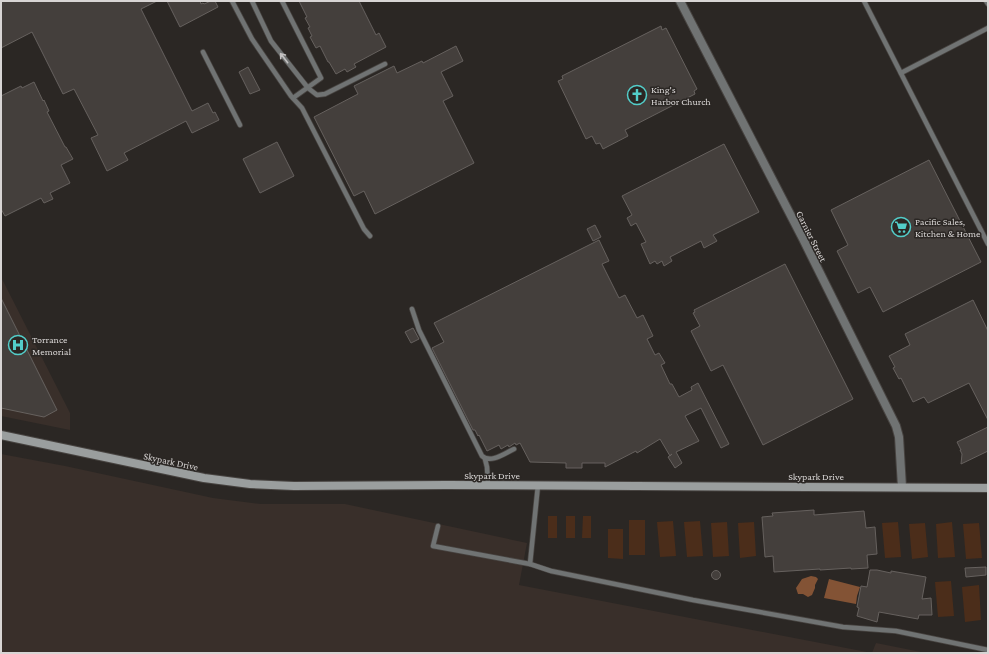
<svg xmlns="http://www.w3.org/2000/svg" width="989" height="654" font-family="'Crimson Pro',serif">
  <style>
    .built { fill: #392f2a }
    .green { fill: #4b2d1a }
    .water { fill: #835335 }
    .building { fill: #443f3c; stroke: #66615e }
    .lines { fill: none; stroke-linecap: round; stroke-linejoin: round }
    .service-casing { stroke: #474340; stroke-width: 6 }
    .tertiary-casing { stroke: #474340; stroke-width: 10 }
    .secondary-casing { stroke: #474340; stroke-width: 10 }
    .service { stroke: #707373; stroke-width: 4.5 }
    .tertiary { stroke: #707373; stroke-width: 8 }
    .secondary { stroke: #9a9e9e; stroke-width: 8 }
    .oneway { stroke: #c3c1c1 }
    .labels { text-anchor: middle; stroke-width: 3; stroke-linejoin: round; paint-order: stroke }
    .poi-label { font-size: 10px; fill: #d8d5d4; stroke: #2b2724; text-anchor: start }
    .street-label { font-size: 10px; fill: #d8d5d4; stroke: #2b2724 }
  </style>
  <rect width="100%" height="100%" fill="#2b2724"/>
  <!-- built -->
  <g class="built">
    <polygon points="1,277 70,413 70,430 1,416"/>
    <polygon points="1,454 65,466 213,498 261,504 345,504 527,543 519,585 872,653 1,653"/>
    <polygon points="876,643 926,653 872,653"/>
  </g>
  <!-- green -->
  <g class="green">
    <rect x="548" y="516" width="9" height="22"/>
    <rect x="566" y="516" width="9" height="22"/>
    <polygon points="583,516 591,516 591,538 582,538"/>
    <rect x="629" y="520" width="16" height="35"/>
    <polygon points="673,521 676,556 660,557 657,522"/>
    <polygon points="700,521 703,556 687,557 684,522"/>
    <polygon points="727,522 729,556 713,557 711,523"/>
    <polygon points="754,522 756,556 740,558 738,523"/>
    <polygon points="898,522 901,557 885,558 882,523"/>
    <polygon points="952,522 955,557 938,558 936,524"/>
    <polygon points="925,523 928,557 912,559 909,524"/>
    <polygon points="979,523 982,558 966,559 963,524"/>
    <polygon points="608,529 623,529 623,559 608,558"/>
    <polygon points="951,581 954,616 938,617 935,582"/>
    <polygon points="979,585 981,620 965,622 962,587"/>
  </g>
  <!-- water -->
  <g class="water">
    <polygon points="811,576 816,577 818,579 815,585 815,588 812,595 808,597 803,594 798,594 796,588 802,579"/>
    <polygon points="829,579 860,587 857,596 856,604 824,598"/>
  </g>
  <!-- building -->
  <g class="building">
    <polygon points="1,1 157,1 141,9 192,111 208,103 213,113 215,112 219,120 192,133 186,121 124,153 128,160 107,171 91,138 98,135 74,89 63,94 32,32 1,48"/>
    <polygon points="167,1 200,1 201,4 203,3 204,4 211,1 215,1 218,7 180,27"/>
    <polygon points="299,1 359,1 376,35 379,33 386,47 354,64 356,67 347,72 345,69 336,74 329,62 328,62 320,46 316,48 310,37 312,36 308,28 310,27 305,18 307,17"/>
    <polygon points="661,26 662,30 666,28 697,89 694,91 695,94 625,130 628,136 603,149 600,143 596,144 592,136 586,139 558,81 563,79 562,76"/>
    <polygon points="456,46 463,61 441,72 453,96 443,101 474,163 375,214 364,191 354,196 314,117 358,94 354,86 394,66 397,73 422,61 423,63"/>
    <polygon points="248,67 260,90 250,94 239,72"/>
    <polygon points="34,82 43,101 44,100 49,111 47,112 65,147 66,147 73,159 61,165 70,183 50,193 53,199 44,203 41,198 5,216 1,209 1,96 21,86 22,88"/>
    <polygon points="277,142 294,176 260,193 243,159"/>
    <polygon points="724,144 759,212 713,235 717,241 704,248 701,241 670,257 672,261 664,266 662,261 657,264 655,261 650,264 641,244 646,242 636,223 631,226 627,218 632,215 622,196"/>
    <polygon points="929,160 981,262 883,312 870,287 858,293 837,251 848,245 831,210"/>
    <polygon points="595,225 601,237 593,241 587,229"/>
    <polygon points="599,240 609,261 602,264 619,298 625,295 637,318 643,315 653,336 647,339 655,355 659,353 665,363 661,365 670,384 672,384 679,397 692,390 691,387 698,383 729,444 721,448 701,408 685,416 699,441 676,452 682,463 675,468 668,457 672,454 670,456 660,439 637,453 636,451 605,467 605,463 582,463 582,468 566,468 566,463 530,462 520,443 516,445 515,443 509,447 508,445 501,449 499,445 487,451 479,435 478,436 475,430 473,430 432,348 444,342 434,323"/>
    <polygon points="785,264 853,399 763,445 723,365 711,371 691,331 700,326 693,313 695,312 694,310"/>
    <polygon points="1,298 57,410 44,417 1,408"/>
    <polygon points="973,300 988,331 988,420 969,383 928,403 924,397 913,402 901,378 899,379 893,368 895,367 889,356 910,345 905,334"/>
    <polygon points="413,328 419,339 411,343 405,332"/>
    <polygon points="988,427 988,451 961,464 962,454 960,450 961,450 957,442"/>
    <polygon points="814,510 814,515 864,511 866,528 875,527 877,554 867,555 868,568 851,569 851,568 820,570 820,569 774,572 773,556 765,557 762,517 773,516 772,513"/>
    <polygon points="986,567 986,575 966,577 965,568"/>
    <polygon points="870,570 877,570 891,573 891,571 926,577 922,599 931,598 932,615 919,615 918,619 879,612 877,622 857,616 859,608 857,607 861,586 867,587"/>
    <circle cx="716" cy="575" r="4.5"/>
  </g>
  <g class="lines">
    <!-- service casing -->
    <g class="service-casing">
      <g id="service">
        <polyline points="232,1 252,39 291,96 302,108 364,229 370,236"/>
        <polyline points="252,1 271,41 308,88 317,95 325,94 385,64"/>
        <polyline points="282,1 321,78 293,98"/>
        <polyline points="864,1 988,244"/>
        <polyline points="986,1 988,4"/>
        <polyline points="203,52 240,125"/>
        <polyline points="901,73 988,28"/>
        <path d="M412 309 419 330 482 456C491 464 505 453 514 449"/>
        <polyline points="485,459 487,467 488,485"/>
        <polyline points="538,485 530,564 551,571 693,600 843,627 896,631 988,650"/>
        <polyline points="438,526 433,546 530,564"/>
      </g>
    </g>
    <!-- tertiary casing -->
    <g class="tertiary-casing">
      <polyline id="tertiary" points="680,1 803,239 896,426 899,437 902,487"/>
    </g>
    <!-- secondary casing -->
    <g class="secondary-casing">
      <polyline id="secondary" points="1,435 204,478 250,484 294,486 446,485 988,488"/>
    </g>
    <!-- service -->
    <use href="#service" class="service"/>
    <!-- tertiary -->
    <use href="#tertiary" class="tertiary"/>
    <!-- secondary -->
    <use href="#secondary" class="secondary"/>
  </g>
  <!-- one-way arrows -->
  <defs><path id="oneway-shaft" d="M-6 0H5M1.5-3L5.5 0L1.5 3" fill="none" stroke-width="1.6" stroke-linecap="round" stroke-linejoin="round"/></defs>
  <use class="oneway" href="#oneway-shaft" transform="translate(284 58) rotate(-128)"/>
  <!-- icons -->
  <defs>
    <g id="church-ring" transform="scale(1)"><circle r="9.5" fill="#2b2724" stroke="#53cdc9" stroke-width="1.5"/><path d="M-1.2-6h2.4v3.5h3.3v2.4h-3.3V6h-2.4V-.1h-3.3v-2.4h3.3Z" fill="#53cdc9"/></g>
    <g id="supermarket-ring" transform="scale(1)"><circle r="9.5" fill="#2b2724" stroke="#53cdc9" stroke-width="1.5"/><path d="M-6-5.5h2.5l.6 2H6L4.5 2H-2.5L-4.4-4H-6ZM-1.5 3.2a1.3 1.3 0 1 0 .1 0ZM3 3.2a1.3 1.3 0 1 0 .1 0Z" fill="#53cdc9"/></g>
    <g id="hospital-ring" transform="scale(1)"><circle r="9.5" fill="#2b2724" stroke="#53cdc9" stroke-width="1.5"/><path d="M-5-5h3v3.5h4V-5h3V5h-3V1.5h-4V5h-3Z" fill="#53cdc9"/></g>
  </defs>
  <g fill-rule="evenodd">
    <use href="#church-ring" x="637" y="95"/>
    <use href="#supermarket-ring" x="901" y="227"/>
    <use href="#hospital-ring" x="18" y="345"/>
  </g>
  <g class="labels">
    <!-- poi labels -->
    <g class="poi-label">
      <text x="651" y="93">King's<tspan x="651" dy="12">Harbor Church</tspan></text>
      <text x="915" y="225">Pacific Sales,<tspan x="915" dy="12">Kitchen &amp; Home</tspan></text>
      <text x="32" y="343">Torrance<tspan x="32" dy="12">Memorial</tspan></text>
    </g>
    <!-- street labels -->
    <g class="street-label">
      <text transform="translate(812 236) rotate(63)" y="4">Garnier Street</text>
      <text transform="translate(171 461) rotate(12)" y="4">Skypark Drive</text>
      <text x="492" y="479">Skypark Drive</text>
      <text x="816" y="480">Skypark Drive</text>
    </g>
  </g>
  <!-- border -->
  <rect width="989" height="654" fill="none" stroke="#d8d5d4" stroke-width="4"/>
</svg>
